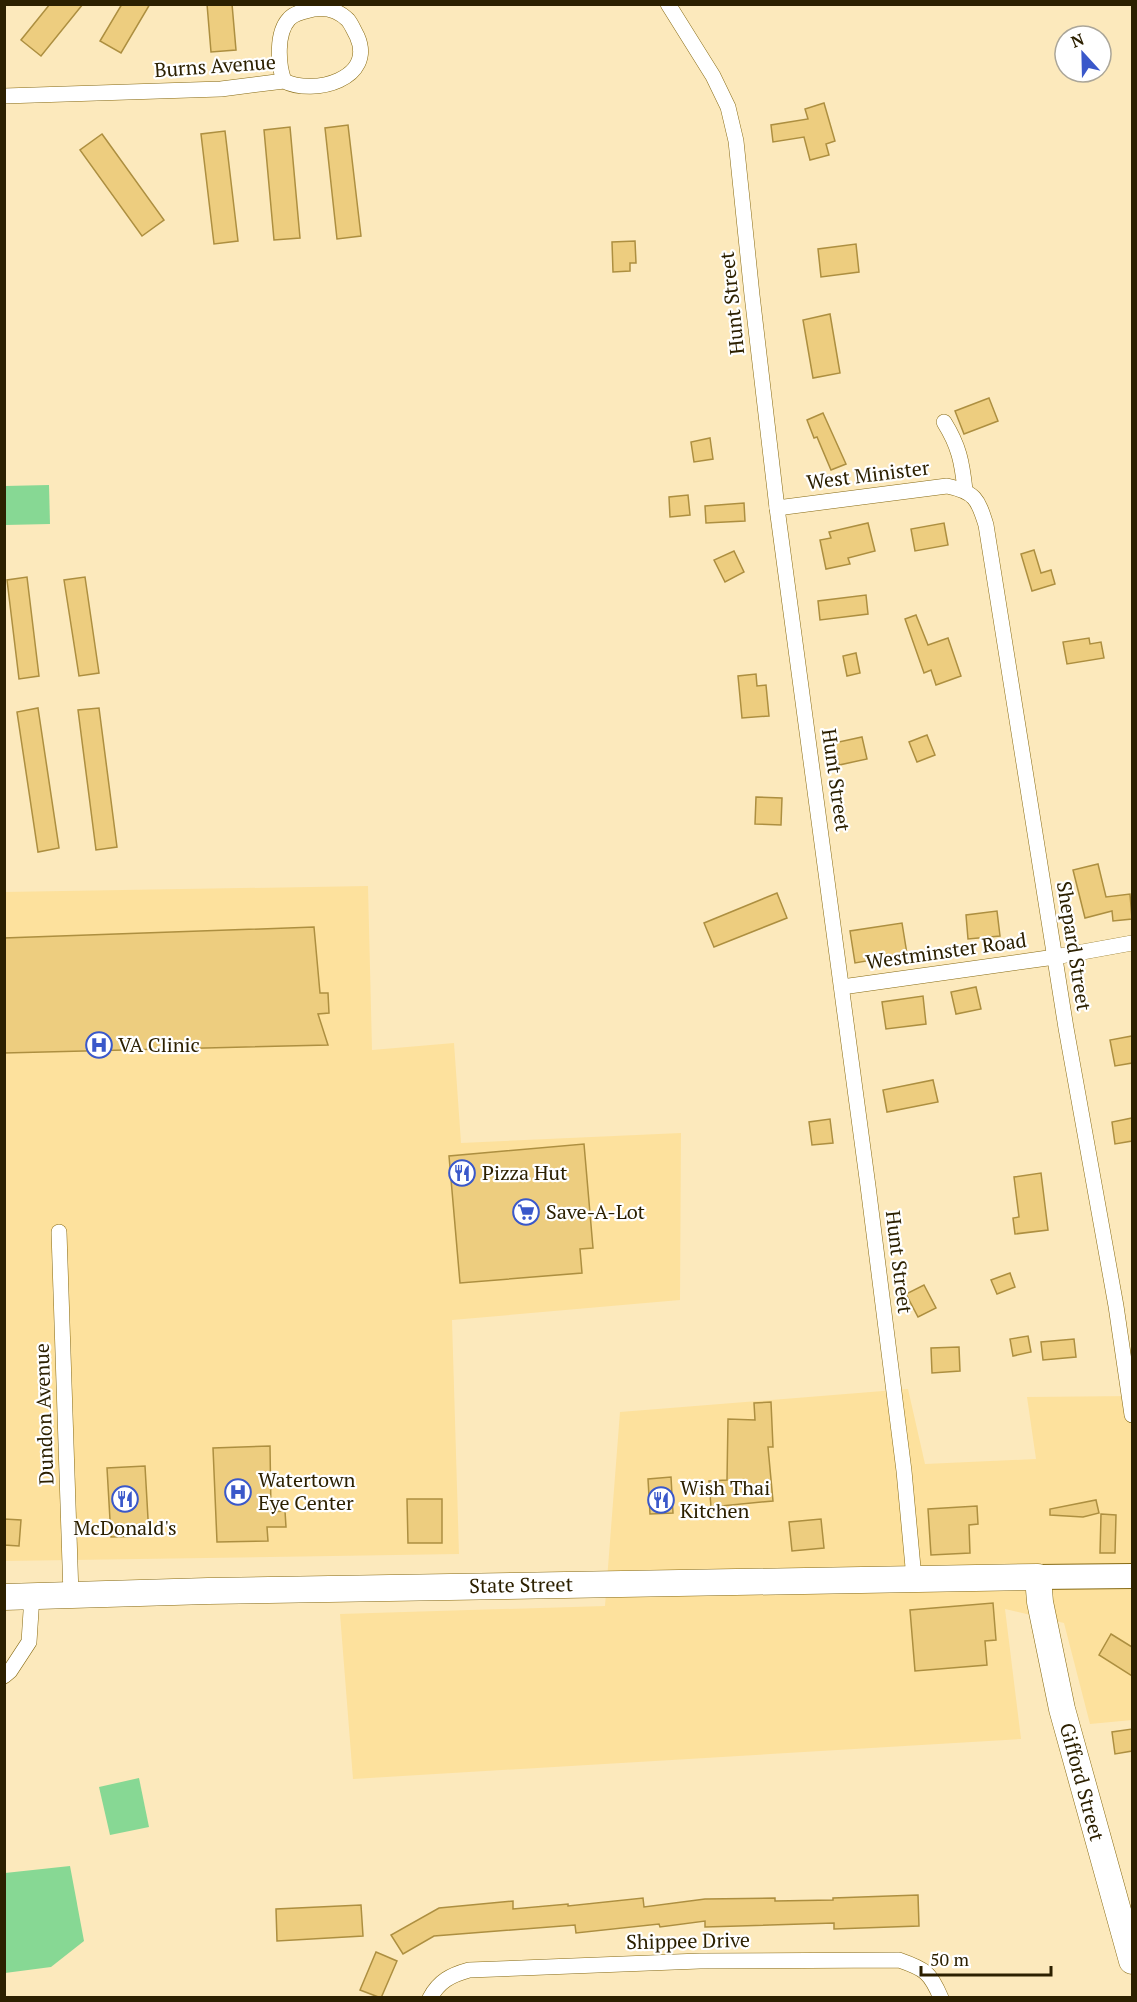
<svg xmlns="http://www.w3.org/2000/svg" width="1137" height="2002" font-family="'PT Serif',serif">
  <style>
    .built { fill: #fde19d }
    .green { fill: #87d894 }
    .building { fill: #edcd7f; stroke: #ad8f40; stroke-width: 1.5 }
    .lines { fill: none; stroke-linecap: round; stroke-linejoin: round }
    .minor-casing { stroke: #876a13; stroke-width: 16 }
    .primary-casing { stroke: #876a13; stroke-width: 26 }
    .trunk-casing { stroke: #876a13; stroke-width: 27 }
    .minor { stroke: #fff; stroke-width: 15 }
    .primary { stroke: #fff; stroke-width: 24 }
    .trunk { stroke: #fff; stroke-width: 26 }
    .labels { text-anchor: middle; stroke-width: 4.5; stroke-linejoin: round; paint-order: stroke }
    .street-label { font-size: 20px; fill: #2c2000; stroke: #fff }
    .poi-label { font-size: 20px; fill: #2c2000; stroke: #fff; text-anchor: start }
  </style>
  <rect width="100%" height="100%" fill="#fce9bc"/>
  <!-- built -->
  <g class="built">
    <polygon points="368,886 372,1050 454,1043 461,1143 681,1133 680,1300 452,1320 459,1554 5,1561 4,892"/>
    <polygon points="908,1389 925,1464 1036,1459 1027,1397 1132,1396 1132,1720 1090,1724 1064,1623 1005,1609 1021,1739 353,1779 340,1614 605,1606 620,1412"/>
  </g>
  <!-- green -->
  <g class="green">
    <polygon points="49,485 50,524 5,525 5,486"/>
    <polygon points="139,1778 149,1827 110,1835 99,1787"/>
    <polygon points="70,1866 84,1941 51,1967 5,1973 5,1873"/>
  </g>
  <!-- building -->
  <g class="building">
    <polygon points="50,4 83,4 41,56 21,40"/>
    <polygon points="122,4 150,4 121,53 100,41"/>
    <polygon points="207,4 232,4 236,50 211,52"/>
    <polygon points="824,103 835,141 826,144 829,155 810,160 804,137 773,142 771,125 808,119 805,109"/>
    <polygon points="348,125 361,236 337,239 325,128"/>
    <polygon points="290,127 300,238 274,240 264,130"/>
    <polygon points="225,131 238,241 214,244 201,134"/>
    <polygon points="102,134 164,220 142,236 80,150"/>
    <polygon points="635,241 636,263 630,263 630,271 613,272 612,242"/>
    <polygon points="856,244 859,272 821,277 818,249"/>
    <polygon points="830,314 840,373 813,378 803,320"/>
    <polygon points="989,398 998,421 964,434 955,411"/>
    <polygon points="823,413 846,464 831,470 817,437 814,438 807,420"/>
    <polygon points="710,438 713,459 694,462 691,442"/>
    <polygon points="688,495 690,515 670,517 669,497"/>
    <polygon points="744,503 745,521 706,523 705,506"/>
    <polygon points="868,523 875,551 848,558 850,564 826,569 820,540 831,538 829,532"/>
    <polygon points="944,523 948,545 915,551 911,529"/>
    <polygon points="1034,550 1041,573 1051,570 1055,584 1032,591 1021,554"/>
    <polygon points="734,551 744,572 725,582 714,560"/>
    <polygon points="27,577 39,676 19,679 7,580"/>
    <polygon points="85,577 99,673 79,676 64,580"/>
    <polygon points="866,595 868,614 820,620 818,601"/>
    <polygon points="916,615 928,645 948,638 961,676 936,685 931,670 924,673 905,619"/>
    <polygon points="1089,638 1090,644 1101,642 1104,658 1067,664 1063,642"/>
    <polygon points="856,653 860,673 847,676 843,656"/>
    <polygon points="756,674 757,686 766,685 769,716 742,718 738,676"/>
    <polygon points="38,708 59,848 38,852 17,712"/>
    <polygon points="99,708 117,847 96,850 78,710"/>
    <polygon points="927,735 935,755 917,762 909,742"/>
    <polygon points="862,737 867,759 839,765 834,743"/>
    <polygon points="756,797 782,798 781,825 755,824"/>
    <polygon points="1098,864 1106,897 1130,894 1132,919 1113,921 1112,911 1085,918 1073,870"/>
    <polygon points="777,893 787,918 714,947 704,923"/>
    <polygon points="997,911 1000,936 968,939 966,915"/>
    <polygon points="902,923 907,954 855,963 850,931"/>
    <polygon points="314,927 320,993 328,993 329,1013 318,1014 328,1045 4,1053 4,938"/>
    <polygon points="976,987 981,1009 956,1014 951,992"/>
    <polygon points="923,996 926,1024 886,1029 882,1002"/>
    <polygon points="1132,1036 1132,1063 1115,1066 1110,1040"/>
    <polygon points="933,1080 938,1102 887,1112 883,1090"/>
    <polygon points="1132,1118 1132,1141 1115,1144 1112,1122"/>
    <polygon points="830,1119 833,1143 812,1145 809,1122"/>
    <polygon points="584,1144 593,1248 580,1249 582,1273 460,1283 449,1156"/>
    <polygon points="1041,1173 1048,1230 1015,1234 1013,1218 1019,1217 1014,1177"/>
    <polygon points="1010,1273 1015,1287 997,1294 991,1280"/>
    <polygon points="924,1285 936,1308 918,1317 906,1294"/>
    <polygon points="1028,1336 1031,1352 1013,1356 1010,1339"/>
    <polygon points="1074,1339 1076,1357 1043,1360 1041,1342"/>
    <polygon points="959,1347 960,1371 932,1373 931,1348"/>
    <polygon points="771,1402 773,1447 768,1447 773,1501 711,1507 709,1481 727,1480 728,1419 755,1420 754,1403"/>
    <polygon points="270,1446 271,1512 285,1511 286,1527 267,1527 268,1541 217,1542 213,1448"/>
    <polygon points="145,1466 149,1536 111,1537 107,1468"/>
    <polygon points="671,1477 673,1513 650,1514 648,1479"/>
    <polygon points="407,1499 442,1499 442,1543 408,1543"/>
    <polygon points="1096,1500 1099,1513 1083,1517 1050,1515 1050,1509"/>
    <polygon points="977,1506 978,1524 969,1525 970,1553 931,1555 928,1509"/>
    <polygon points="1101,1514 1116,1515 1115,1553 1100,1553"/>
    <polygon points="4,1519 21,1520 19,1546 4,1545"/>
    <polygon points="821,1519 824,1548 792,1551 789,1522"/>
    <polygon points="993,1603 996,1640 985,1641 987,1665 915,1671 910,1610"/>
    <polygon points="1111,1634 1132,1647 1132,1676 1099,1655"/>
    <polygon points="1132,1729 1132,1751 1115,1754 1112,1732"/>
    <polygon points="918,1895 919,1926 834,1929 834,1923 705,1927 705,1921 660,1927 659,1924 576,1933 575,1925 434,1936 403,1954 391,1935 439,1908 513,1901 513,1909 568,1904 568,1906 643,1898 644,1907 705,1899 775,1898 775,1901 833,1900 833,1898"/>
    <polygon points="361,1905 363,1936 277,1941 276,1909"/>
    <polygon points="376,1952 397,1961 381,1998 360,1990"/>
  </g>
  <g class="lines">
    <!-- minor casing -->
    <g class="minor-casing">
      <g id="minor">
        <polyline points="668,4 713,76 728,107 736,141 752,295 777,508 868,1186 904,1471 914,1578"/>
        <path d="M4 96 221 89 284 81C314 96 376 79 357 36 354 31 352 25 348 20 339 11 327 7 314 9 306 11 295 12 289 19 276 33 278 64 284 81"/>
        <path d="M944 422C959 446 962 462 965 490"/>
        <path d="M777 508 947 486C975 492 978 499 986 525L1066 1028 1116 1306 1132 1415"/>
        <polyline points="842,987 1055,957 1132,943"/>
        <polyline points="59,1232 71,1595"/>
        <polyline points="4,1676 10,1671 29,1642 32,1596"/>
        <path d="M430 1998C439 1981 451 1975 469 1970L700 1961 899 1960C925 1969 930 1972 941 1998"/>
      </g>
    </g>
    <!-- primary casing -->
    <g class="primary-casing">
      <polyline id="primary" points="1038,1577 1132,1576"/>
    </g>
    <!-- trunk casing -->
    <g class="trunk-casing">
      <polyline id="trunk" points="4,1597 208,1591 1038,1577 1040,1602 1062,1709 1132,1961"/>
    </g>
    <!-- minor -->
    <use href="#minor" class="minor"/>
    <!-- primary -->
    <use href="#primary" class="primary"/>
    <!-- trunk -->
    <use href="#trunk" class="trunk"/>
  </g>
  <!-- icons -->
  <defs>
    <g id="hospital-ring" transform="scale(1.35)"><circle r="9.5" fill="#fff" stroke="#3a58ca" stroke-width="1.5"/><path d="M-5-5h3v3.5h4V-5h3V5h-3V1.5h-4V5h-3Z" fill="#3a58ca"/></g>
    <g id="restaurant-ring" transform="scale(1.35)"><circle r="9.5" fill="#fff" stroke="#3a58ca" stroke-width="1.5"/><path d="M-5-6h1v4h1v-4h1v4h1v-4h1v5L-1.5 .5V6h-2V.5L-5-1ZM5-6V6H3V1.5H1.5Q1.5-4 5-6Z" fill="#3a58ca"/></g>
    <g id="supermarket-ring" transform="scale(1.35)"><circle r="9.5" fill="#fff" stroke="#3a58ca" stroke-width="1.5"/><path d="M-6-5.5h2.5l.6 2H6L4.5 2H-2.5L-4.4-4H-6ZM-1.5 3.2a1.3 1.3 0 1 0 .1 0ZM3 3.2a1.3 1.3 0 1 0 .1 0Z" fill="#3a58ca"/></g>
  </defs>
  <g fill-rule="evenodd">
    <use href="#hospital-ring" x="99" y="1045"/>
    <use href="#restaurant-ring" x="462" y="1173"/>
    <use href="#supermarket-ring" x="526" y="1212"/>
    <use href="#hospital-ring" x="238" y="1492"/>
    <use href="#restaurant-ring" x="125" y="1499"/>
    <use href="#restaurant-ring" x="661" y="1500"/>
  </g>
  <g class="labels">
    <!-- street labels -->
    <g class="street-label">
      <text transform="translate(215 66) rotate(-4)" y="7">Burns Avenue</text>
      <text transform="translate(732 303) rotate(-96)" y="7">Hunt Street</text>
      <text transform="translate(868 475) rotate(-7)" y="7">West Minister</text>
      <text transform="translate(836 780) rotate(82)" y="7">Hunt Street</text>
      <text transform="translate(1074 946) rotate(81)" y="7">Shepard Street</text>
      <text transform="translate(946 951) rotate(-8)" y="7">Westminster Road</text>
      <text transform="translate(899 1262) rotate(83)" y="7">Hunt Street</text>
      <text transform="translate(44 1414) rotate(-92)" y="7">Dundon Avenue</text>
      <text transform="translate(521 1585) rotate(-1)" y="7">State Street</text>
      <text transform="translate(1082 1782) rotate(75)" y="7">Gifford Street</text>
      <text transform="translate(688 1941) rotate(-1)" y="7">Shippee Drive</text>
    </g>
    <!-- poi labels -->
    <g class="poi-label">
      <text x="118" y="1052">VA Clinic</text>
      <text x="482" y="1180">Pizza Hut</text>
      <text x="546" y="1219">Save-A-Lot</text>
      <text x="258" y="1487">Watertown<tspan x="258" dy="23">Eye Center</tspan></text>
      <text x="680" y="1495">Wish Thai<tspan x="680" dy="23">Kitchen</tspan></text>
      <text x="125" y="1535" text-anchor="middle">McDonald's</text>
    </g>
  </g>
  <!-- border -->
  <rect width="1137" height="2002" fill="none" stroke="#2c2000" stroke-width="12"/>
  <!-- north arrow -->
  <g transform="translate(1083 54) rotate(338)"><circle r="28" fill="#ffffff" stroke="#aba699" stroke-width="1.5"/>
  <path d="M0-4.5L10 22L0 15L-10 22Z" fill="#3a58ca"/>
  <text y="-9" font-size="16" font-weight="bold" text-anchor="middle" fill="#2c2000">N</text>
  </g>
  <!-- scale -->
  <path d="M921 1966v9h130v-9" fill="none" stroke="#2c2000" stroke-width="3"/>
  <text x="930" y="1966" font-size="18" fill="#2c2000" stroke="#ffffff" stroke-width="4.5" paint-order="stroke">50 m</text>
</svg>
